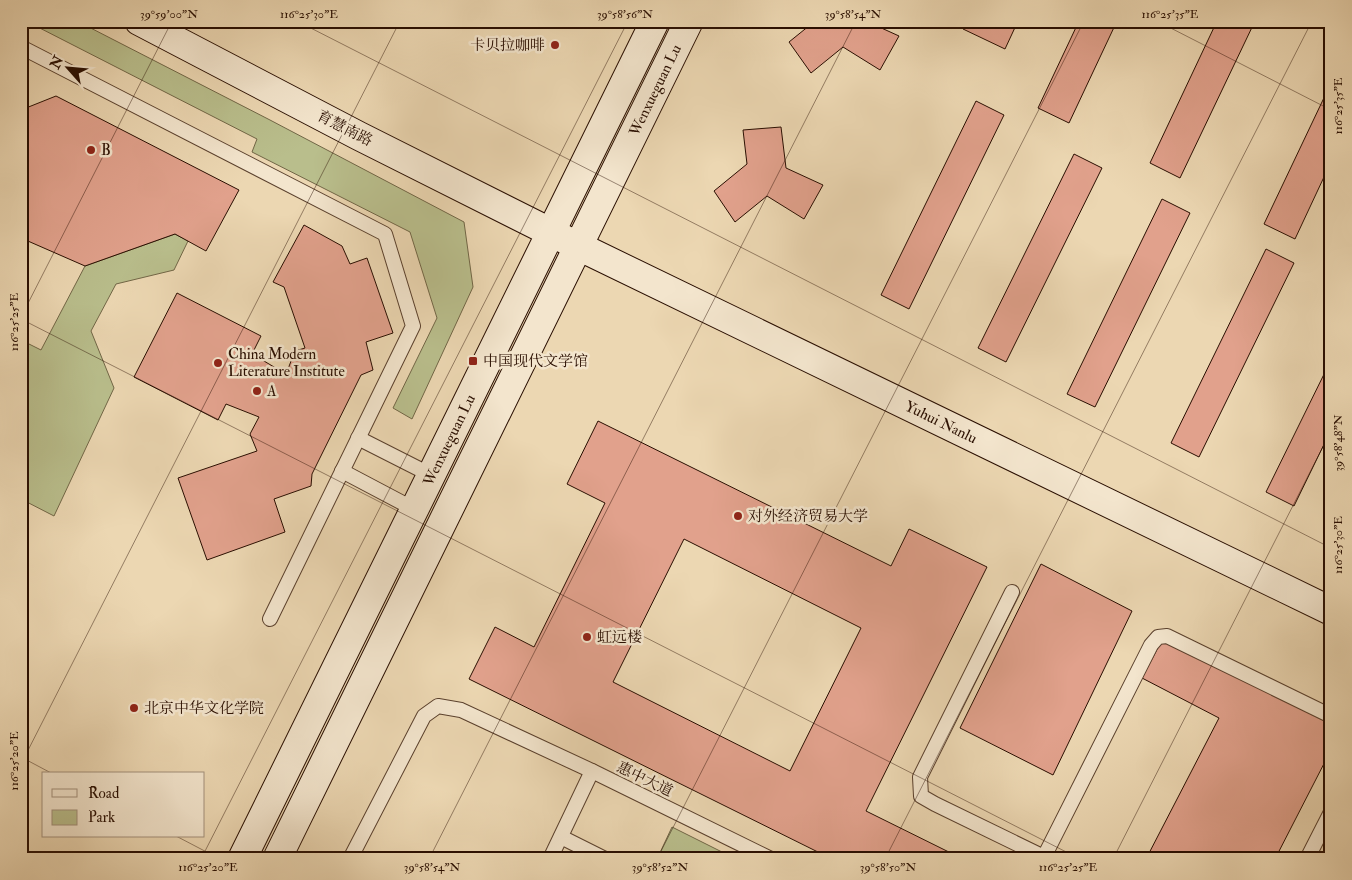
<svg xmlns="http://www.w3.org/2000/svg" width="1352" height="880" font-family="'IM FELL Double Pica','Noto Serif SC',serif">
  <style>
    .green { fill: #b9be8c; stroke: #716646 }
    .building { fill: #e1a18c; stroke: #290e01; fill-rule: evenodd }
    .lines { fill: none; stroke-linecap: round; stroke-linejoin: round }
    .lane-casing { stroke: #5a402d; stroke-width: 16 }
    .secondary-casing { stroke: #290e01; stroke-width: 30 }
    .lane { stroke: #f3e5cd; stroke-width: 14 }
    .secondary { stroke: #f3e5cd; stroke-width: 28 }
    .ticks { fill: none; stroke: #290e01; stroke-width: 1; stroke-opacity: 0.45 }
    .poi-dot { fill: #8f2418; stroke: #f3e5cd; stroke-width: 2 }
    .labels { text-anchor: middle; stroke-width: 5; stroke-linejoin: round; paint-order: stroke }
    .poi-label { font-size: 15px; fill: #290e01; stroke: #f3e5cd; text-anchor: start }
    .street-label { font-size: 15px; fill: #290e01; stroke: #f3e5cd }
    .neatline { fill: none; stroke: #290e01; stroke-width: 2 }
    .ticks-label { font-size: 12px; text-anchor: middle; fill: #290e01 }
  </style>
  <rect width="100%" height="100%" fill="#ecd7b2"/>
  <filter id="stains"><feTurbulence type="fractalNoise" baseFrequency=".004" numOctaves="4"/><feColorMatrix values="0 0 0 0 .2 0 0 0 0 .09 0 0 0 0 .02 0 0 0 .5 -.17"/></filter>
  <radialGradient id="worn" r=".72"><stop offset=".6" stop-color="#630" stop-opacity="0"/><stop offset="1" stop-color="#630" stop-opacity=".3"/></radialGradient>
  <!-- green -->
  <g class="green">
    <polygon points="26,21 77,21 270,120 464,222 473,287 412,419 393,408 437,318 410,232 252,152 257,139"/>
    <polygon points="175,234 188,241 174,270 116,284 91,331 114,388 54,516 21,499 21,340 41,350 85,266"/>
    <polygon points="672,827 736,859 657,859"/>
  </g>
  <!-- building -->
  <g class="building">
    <polygon points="815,21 866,21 899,36 880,70 843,47 811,73 789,42"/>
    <polygon points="967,21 1018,21 1005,49 963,29"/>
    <polygon points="1079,21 1117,21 1069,123 1038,108"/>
    <polygon points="1217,21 1255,21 1180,178 1150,163"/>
    <polygon points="1331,83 1331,162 1295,239 1264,224"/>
    <polygon points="56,96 239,190 206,251 175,234 85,266 21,238 21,110"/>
    <polygon points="976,101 1004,115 909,309 881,295"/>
    <polygon points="781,127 786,168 823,185 804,219 767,196 735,222 714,191 747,164 743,130"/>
    <polygon points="1074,154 1102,168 1006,362 978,348"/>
    <polygon points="1162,199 1190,213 1095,407 1067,394"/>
    <polygon points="304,225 342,246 350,264 367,258 393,333 366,342 373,370 361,375 312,474 311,486 274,499 285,532 207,560 178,478 257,451 250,434 259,417 226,404 218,420 134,377 177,293 261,336 252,354 286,374 295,351 305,348 284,287 273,282"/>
    <polygon points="1266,249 1294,263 1199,457 1171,443"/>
    <polygon points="1331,360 1331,430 1294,506 1266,492"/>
    <path d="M598 421 891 566 909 529 987 567 866 811 963 859H832L469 679 495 627 534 647 605 503 567 484ZM684 539 861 628 790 771 613 682Z"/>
    <polygon points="1041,564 1132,611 1053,775 960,728"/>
    <polygon points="1163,638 1331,724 1331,750 1275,859 1146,859 1219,718 1142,678"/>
  </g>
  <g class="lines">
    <!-- lane casing -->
    <g class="lane-casing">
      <g id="lane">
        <polyline points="21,47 385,234 413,326 270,619"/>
        <polyline points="358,438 431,475"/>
        <polyline points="342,471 414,509"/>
        <polyline points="1012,592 920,777 921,796 935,804 1048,859"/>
        <polyline points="561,837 605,859"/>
        <polyline points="350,859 424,716 438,706 461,710 592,771"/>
        <polyline points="550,859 592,771 771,859"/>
        <polyline points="1043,859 1151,645 1158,637 1167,636 1331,716"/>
        <polyline points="1307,859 1331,812"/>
      </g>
    </g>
    <!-- secondary casing -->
    <g class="secondary-casing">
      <g id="secondary">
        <polyline points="139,21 359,136 578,246 1331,611"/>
        <polyline points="242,859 655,21"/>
        <polyline points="277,859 689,21"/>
      </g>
    </g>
    <!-- lane -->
    <use href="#lane" class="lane"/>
    <!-- secondary -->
    <use href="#secondary" class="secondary"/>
  </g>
  <!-- ticks -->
  <path class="ticks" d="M297 21 1331 548M1157 21 1331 110M21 317 172 21M21 319 1080 859M21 757 53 774M21 764 400 21M176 836 220 859M201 859 628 21M429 859 856 21M657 859 1084 21M885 859 1312 21M1113 859 1331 431"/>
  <!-- markers -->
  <g class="poi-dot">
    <circle cx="555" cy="45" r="5"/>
    <circle cx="91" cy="150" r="5"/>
    <rect x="468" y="356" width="10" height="10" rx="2.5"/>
    <circle cx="218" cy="363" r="5"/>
    <circle cx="257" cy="391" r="5"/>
    <circle cx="738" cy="516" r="5"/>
    <circle cx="587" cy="637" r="5"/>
    <circle cx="134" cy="708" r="5"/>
  </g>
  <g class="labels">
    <!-- poi labels -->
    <g class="poi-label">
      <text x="545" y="50" text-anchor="end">卡贝拉咖啡</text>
      <text x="101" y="155">B</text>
      <text x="228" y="359">China Modern<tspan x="228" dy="17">Literature Institute</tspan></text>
      <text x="483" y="366">中国现代文学馆</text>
      <text x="267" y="396">A</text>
      <text x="748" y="521">对外经济贸易大学</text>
      <text x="597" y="642">虹远楼</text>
      <text x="144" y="713">北京中华文化学院</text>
    </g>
    <!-- street labels -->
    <g class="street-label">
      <text transform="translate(655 90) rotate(-64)" y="5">Wenxueguan Lu</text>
      <text transform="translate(345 128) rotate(27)" y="5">育慧南路</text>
      <text transform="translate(941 422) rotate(26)" y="5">Yuhui Nanlu</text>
      <text transform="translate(449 440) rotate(-64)" y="5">Wenxueguan Lu</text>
      <text transform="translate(645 779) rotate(26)" y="5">惠中大道</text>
    </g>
  </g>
  <!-- margin -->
  <rect width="1352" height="880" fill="none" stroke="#ecd7b2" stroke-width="55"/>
  <!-- legend -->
  <rect x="42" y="772" width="162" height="65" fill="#f3e5cd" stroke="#a28f7b"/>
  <rect x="52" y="789" width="25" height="8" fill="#f3e5cd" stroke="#a28f7b"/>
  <text x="88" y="798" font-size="15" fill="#290e01">Road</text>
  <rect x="52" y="810" width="25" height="15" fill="#b9be8c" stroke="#a28f7b"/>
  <text x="88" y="822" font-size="15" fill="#290e01">Park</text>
  <!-- north arrow -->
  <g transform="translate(68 68) rotate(297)" stroke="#f3e5cd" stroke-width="4" paint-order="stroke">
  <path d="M0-4L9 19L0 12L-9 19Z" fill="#290e01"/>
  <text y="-8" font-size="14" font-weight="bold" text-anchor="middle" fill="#290e01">N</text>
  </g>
  <rect x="28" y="28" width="1296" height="824" class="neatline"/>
  <g class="ticks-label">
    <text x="169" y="18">39°59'00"N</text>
    <text x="309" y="18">116°25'30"E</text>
    <text x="625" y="18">39°58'56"N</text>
    <text x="853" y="18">39°58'54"N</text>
    <text x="1170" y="18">116°25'35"E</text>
    <text transform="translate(1338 106) rotate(-90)" y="4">116°25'35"E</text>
    <text transform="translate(14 322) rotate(-90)" y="4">116°25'25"E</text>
    <text transform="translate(1338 443) rotate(-90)" y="4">39°58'48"N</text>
    <text transform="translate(1338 545) rotate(-90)" y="4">116°25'30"E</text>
    <text transform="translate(14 761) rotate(-90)" y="4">116°25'20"E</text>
    <text x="208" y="871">116°25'20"E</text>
    <text x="432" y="871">39°58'54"N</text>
    <text x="660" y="871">39°58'52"N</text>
    <text x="888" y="871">39°58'50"N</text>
    <text x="1068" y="871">116°25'25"E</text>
  </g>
  <rect width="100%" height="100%" filter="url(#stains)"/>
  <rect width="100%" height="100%" fill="url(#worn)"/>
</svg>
